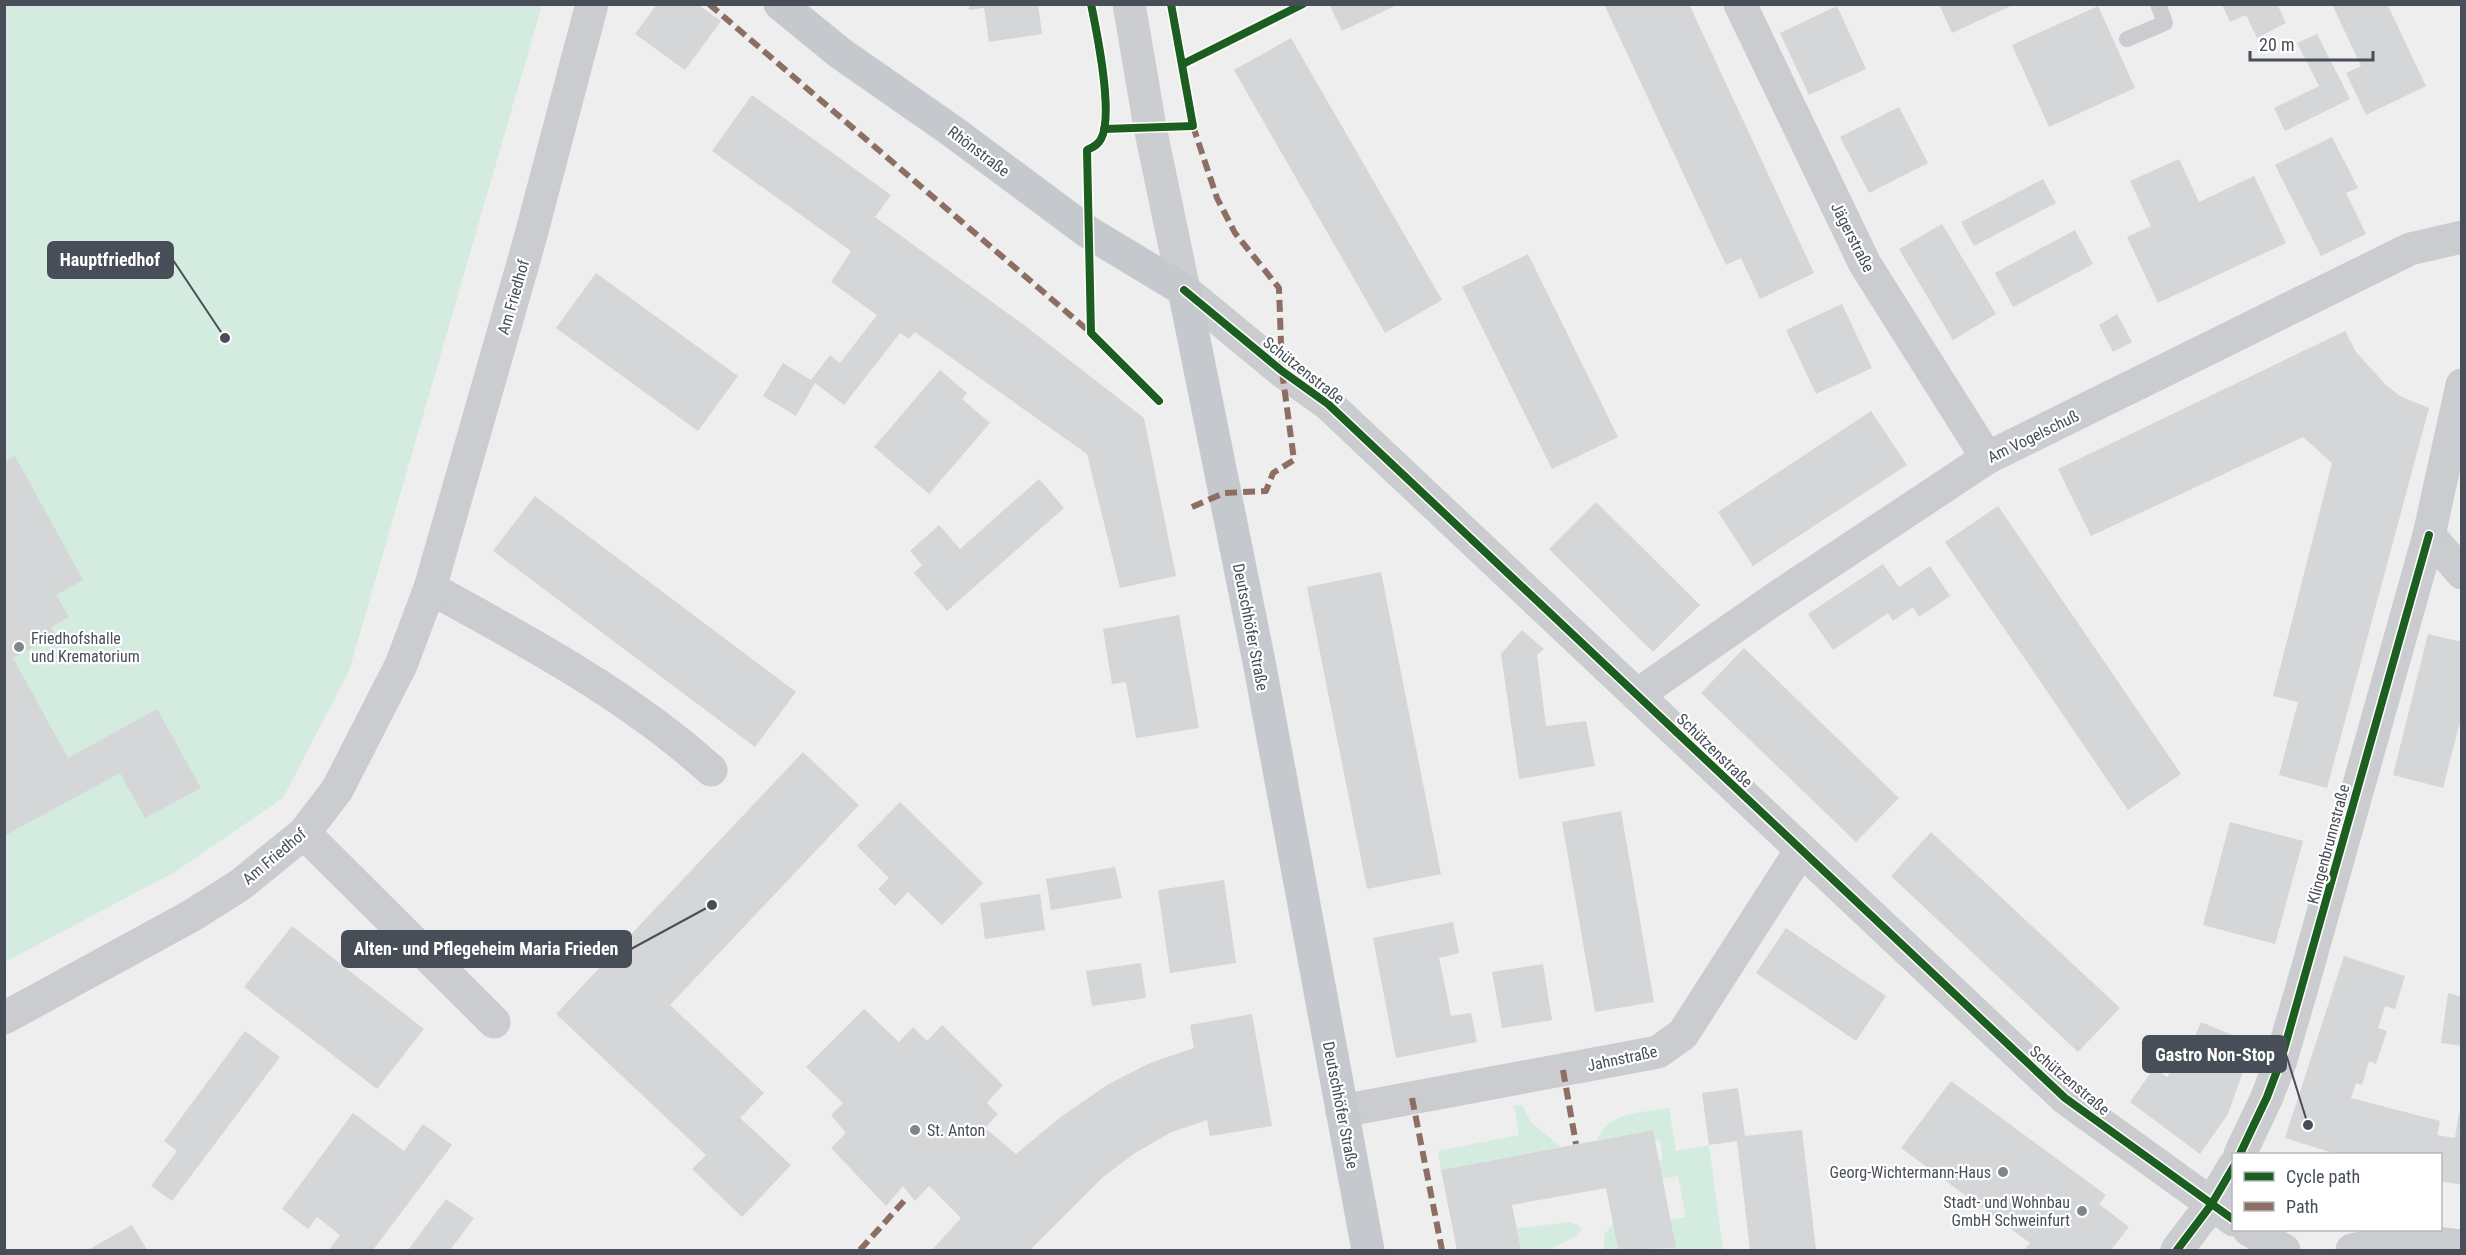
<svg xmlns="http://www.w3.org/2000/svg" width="2466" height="1255" font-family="'Roboto Condensed',sans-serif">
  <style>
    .green { fill: #d4ece0 }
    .building { fill: #d5d6d8 }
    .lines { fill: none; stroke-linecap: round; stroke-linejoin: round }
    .service { stroke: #cacccf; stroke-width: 16 }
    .minor { stroke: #cacccf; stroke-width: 33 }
    .secondary { stroke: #cbcdd0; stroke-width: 33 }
    .primary { stroke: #c5c8cc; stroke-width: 33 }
    .quiet { stroke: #8d6e63; stroke-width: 6; stroke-dasharray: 12 6; stroke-linecap: butt }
    .cycleway-casing { stroke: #fff; stroke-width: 11 }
    .cycleway { stroke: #1b5e20; stroke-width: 8 }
    .poi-dot { fill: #81868c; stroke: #fff; stroke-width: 2 }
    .labels { text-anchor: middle; stroke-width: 4.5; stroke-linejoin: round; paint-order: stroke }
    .street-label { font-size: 16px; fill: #474e58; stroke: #fff }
    .poi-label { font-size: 16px; fill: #474e58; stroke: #fff; text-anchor: start }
    .leader { fill: none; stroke: #474e58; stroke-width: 2 }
    .callout-dot { fill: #474e58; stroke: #fff; stroke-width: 2 }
    .callout { fill: #474e58; stroke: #474e58; stroke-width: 2 }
    .callout-label { font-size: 18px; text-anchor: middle; font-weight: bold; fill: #fff }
  </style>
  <rect width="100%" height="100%" fill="#eee"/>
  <!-- green -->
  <g class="green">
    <polygon points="5,5 542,5 349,671 283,798 175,872 5,962"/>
    <polygon points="1522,1105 1531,1122 1561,1147 1441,1170 1438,1151 1519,1135 1514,1106"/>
    <path d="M1669 1108 1676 1151 1709 1145 1723 1250H1664L1675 1248 1670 1220 1686 1217 1678 1176 1662 1179 1658 1160 1663 1159 1660 1140 1655 1141 1653 1130 1597 1140C1608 1111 1642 1113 1669 1108Z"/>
    <path d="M1570 1222 1580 1226 1581 1231C1574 1242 1561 1240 1552 1250H1521L1517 1228Z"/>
    <polygon points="1613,1224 1618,1250 1603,1250 1605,1233"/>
  </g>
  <!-- building -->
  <g class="building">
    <polygon points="657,4 697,4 721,21 685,70 635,34"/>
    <polygon points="969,4 1038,4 1042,34 989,42 984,8 969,10"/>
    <polygon points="1334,4 1399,4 1342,31 1330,6"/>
    <polygon points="1604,4 1689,4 1814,273 1760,299 1741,258 1726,265"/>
    <polygon points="1939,4 2015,4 1952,33"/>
    <polygon points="2222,4 2277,4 2286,23 2257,38 2246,15 2230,22"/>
    <polygon points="2332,4 2387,4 2426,86 2366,115 2346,73 2361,66"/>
    <polygon points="1837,6 1866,69 1809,95 1780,33"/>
    <polygon points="2098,6 2135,88 2049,127 2012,45"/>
    <polygon points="2317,34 2350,99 2285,131 2274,108 2319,86 2297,43"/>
    <polygon points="1291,38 1442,300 1385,333 1234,70"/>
    <polygon points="752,95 891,195 875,217 1024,325 1144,418 1176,576 1120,588 1087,454 915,332 909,339 900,333 844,405 815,383 796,416 763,396 783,363 811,380 830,355 840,363 877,315 831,282 851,251 712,151"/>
    <polygon points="1899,107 1928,163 1869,193 1840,137"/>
    <polygon points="2332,137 2358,188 2346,193 2366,234 2321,256 2275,165"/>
    <polygon points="2179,159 2199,202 2254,176 2286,243 2158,303 2127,237 2151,226 2130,181"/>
    <polygon points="2043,179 2056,203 1974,246 1961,222"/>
    <polygon points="1942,224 1996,314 1953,340 1899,249"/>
    <polygon points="2075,230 2093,264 2013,307 1995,273"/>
    <polygon points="1528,254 1618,437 1552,469 1462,287"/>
    <polygon points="596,273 738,376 698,431 556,328"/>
    <polygon points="1842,304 1872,368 1816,394 1786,330"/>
    <polygon points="2117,314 2132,342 2113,352 2099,325"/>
    <polygon points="2345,331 2356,352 2386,385 2400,396 2429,408 2327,788 2279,775 2298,702 2273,696 2332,463 2303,437 2091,536 2058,469"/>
    <polygon points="940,370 967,393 962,399 990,423 929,494 874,447"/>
    <polygon points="1871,411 1907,465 1753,566 1718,512"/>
    <polygon points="15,456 83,580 56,595 69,617 51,627 55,635 13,658 68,758 157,709 201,788 145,818 120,773 4,836 4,462"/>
    <polygon points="1039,479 1064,508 947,611 914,573 922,565 910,551 939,525 960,549"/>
    <polygon points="535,496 796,692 755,747 493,551"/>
    <polygon points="1596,502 1700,605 1653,652 1549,549"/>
    <polygon points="1998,506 2181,774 2128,810 1945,542"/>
    <polygon points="1883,564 1899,587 1930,566 1950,596 1919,617 1913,607 1893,621 1888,613 1833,650 1808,614"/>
    <polygon points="1381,572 1441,874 1367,889 1307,587"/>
    <polygon points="1179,615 1199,728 1136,738 1126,682 1112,684 1103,629"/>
    <polygon points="1522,630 1544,649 1537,655 1546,726 1586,721 1595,766 1519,779 1501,654"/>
    <polygon points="2428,634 2462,642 2462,714 2443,788 2393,775"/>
    <polygon points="1744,648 1899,798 1856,842 1701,693"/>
    <polygon points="803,752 859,805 670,1005 764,1093 740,1118 791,1165 742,1217 692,1169 706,1155 556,1014"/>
    <polygon points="900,802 983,883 942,925 908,892 895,906 878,889 889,878 857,846"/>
    <polygon points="1621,811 1654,1002 1595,1012 1562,822"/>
    <polygon points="2230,822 2303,841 2275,944 2203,925"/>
    <polygon points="1931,832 2120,1008 2078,1052 1891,876"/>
    <polygon points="1115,867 1122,898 1051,910 1046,879"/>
    <polygon points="1224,880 1236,963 1170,973 1158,890"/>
    <polygon points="1040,894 1045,930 985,939 980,903"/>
    <polygon points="1453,922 1459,953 1439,958 1445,986 1451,1016 1471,1013 1477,1042 1396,1058 1373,938"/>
    <polygon points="292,926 424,1029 377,1089 244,987"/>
    <polygon points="1786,928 1886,996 1856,1041 1756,973"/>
    <polygon points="2344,956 2405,976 2395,1009 2385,1006 2378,1028 2387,1031 2376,1064 2369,1061 2362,1085 2356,1083 2351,1098 2440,1121 2437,1135 2455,1138 2459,1113 2462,1114 2462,1185 2440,1181 2440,1154 2336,1154 2285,1138"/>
    <polygon points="1141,963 1146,998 1092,1006 1086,971"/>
    <polygon points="1543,964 1552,1020 1502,1028 1492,972"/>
    <polygon points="2448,993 2462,997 2462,1046 2441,1043"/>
    <polygon points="864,1009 899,1042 913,1027 927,1041 942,1025 1003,1085 987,1103 998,1114 985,1128 1016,1154 1062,1116 1107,1085 1150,1063 1194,1048 1190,1025 1252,1014 1272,1126 1210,1136 1207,1120 1172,1132 1135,1153 1103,1177 1030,1250 932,1250 961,1218 929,1186 915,1201 903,1186 886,1206 831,1148 846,1133 831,1115 843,1103 806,1067"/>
    <polygon points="2201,1022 2242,1039 2235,1056 2247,1060 2228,1114 2200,1154 2130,1102 2154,1068 2167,1077 2173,1069 2179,1074"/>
    <polygon points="245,1031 280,1057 172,1201 151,1186 177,1151 164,1141"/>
    <polygon points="1951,1081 2106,1195 2099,1204 2129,1227 2111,1250 2024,1250 2030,1243 1901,1148"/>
    <polygon points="1738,1088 1745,1136 1802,1130 1816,1250 1750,1250 1737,1141 1709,1145 1702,1093"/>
    <polygon points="353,1113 404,1151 423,1124 452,1145 373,1250 329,1250 340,1235 317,1217 308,1229 282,1209"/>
    <polygon points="1653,1130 1676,1248 1618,1250 1606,1188 1512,1205 1521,1250 1457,1250 1441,1170"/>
    <polygon points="446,1199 474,1218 450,1250 408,1250"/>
    <polygon points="132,1225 147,1250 88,1250"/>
  </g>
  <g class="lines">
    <!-- service -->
    <polyline class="service" points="2127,39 2165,23 2158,4"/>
    <!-- minor -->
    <g class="minor">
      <polyline points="1740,4 1865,264 1987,458"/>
      <polyline points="1184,290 1282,371 1328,404 2065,1098 2234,1220"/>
      <polyline points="2429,535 2462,573"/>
      <path d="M430 588C527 641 629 696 711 770"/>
      <polyline points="1637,695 1776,598 1987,458 2410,249 2462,237"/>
      <polyline points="304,833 494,1022"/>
      <polyline points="4,1018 191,916 240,885 304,833 337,790 401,665 430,588 528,246 592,4"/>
      <polyline points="1342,1111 1658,1052 1683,1034 1801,850"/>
      <polyline points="2240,1154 2267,1097 2281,1060 2305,977 2429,535 2462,385"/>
      <polyline points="2249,1230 2284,1250"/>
      <polyline points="2177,1250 2211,1205 2234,1166"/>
      <path d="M2352 1250C2391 1240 2422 1241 2462 1246"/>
    </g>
    <!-- secondary -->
    <polyline class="secondary" points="1129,4 1150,127 1184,290"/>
    <!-- primary -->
    <polyline class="primary" points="780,4 840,53 952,131 1088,232 1184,290 1260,667 1368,1250"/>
    <!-- quiet -->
    <g class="quiet">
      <polyline points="709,4 1091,333"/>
      <polyline points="1192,507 1224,493 1266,491 1273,473 1294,460 1282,371 1279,288 1235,233 1217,198 1193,126"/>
      <polyline points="1563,1070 1576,1144"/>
      <polyline points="1412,1098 1442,1250"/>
      <polyline points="860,1250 904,1201"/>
    </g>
    <!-- cycleway casing -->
    <g class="cycleway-casing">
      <g id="cycleway">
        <path d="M1091 4C1097 33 1114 115 1101 139 1098 145 1093 147 1087 150L1091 333 1159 401"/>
        <polyline points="1183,64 1303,4"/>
        <polyline points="1104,129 1193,126 1171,4"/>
        <polyline points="1184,290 1282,371 1328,404 2065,1098 2234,1220"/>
        <polyline points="2240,1154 2267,1097 2281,1060 2429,535"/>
        <polyline points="2177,1250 2211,1205 2234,1166"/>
      </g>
    </g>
    <!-- cycleway -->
    <use href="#cycleway" class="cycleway"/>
  </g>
  <!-- markers -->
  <g class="poi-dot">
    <circle cx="19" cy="647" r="6"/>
    <circle cx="915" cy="1130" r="6"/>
    <circle cx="2003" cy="1172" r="6"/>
    <circle cx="2082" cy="1211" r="6"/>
  </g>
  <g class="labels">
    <!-- street labels -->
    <g class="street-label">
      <text transform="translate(979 151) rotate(37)" y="6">Rhönstraße</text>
      <text transform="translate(1853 237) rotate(63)" y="6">Jägerstraße</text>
      <text transform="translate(513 297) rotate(-74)" y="6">Am Friedhof</text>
      <text transform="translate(1304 370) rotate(38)" y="6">Schützenstraße</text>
      <text transform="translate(2033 436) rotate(-26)" y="6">Am Vogelschuß</text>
      <text transform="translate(1251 627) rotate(79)" y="6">Deutschhöfer Straße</text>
      <text transform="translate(1715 750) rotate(44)" y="6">Schützenstraße</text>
      <text transform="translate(2328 844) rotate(-75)" y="6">Klingenbrunnstraße</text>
      <text transform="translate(274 856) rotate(-40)" y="6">Am Friedhof</text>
      <text transform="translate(1622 1058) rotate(-12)" y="6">Jahnstraße</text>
      <text transform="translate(2070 1080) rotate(40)" y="6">Schützenstraße</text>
      <text transform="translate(1341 1105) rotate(79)" y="6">Deutschhöfer Straße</text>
    </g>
    <!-- poi labels -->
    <g class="poi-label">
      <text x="31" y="644">Friedhofshalle<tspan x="31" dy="18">und Krematorium</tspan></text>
      <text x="927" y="1136">St. Anton</text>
      <text x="1991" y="1178" text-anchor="end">Georg-Wichtermann-Haus</text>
      <text x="2070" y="1208" text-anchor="end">Stadt- und Wohnbau<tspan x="2070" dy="18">GmbH Schweinfurt</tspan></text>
    </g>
  </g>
  <!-- callouts -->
  <path class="leader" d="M225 338L173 260M712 905L631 949M2308 1125L2286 1054"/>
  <g class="callout-dot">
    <circle cx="225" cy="338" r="6"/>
    <circle cx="712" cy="905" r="6"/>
    <circle cx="2308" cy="1125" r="6"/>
  </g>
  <g class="callout">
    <rect x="48" y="242" width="125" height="36" rx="6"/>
    <rect x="342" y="931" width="289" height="36" rx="6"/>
    <rect x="2143" y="1036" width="143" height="36" rx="6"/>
  </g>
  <g class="callout-label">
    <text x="110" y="266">Hauptfriedhof</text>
    <text x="486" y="955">Alten- und Pflegeheim Maria Frieden</text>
    <text x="2215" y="1061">Gastro Non-Stop</text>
  </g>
  <!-- border -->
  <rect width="2466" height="1255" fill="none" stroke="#474e58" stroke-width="12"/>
  <!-- legend -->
  <rect x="2232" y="1153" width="210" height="78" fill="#ffffff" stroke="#b5b8bc" stroke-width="1.5"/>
  <rect x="2244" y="1172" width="30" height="9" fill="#1b5e20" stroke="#b5b8bc" stroke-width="1.5"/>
  <text x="2286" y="1183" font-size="18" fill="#474e58">Cycle path</text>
  <rect x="2244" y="1202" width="30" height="9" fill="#8d6e63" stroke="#b5b8bc" stroke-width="1.5"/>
  <text x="2286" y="1213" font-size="18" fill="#474e58">Path</text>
  <!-- scale -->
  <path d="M2250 51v9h123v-9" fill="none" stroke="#474e58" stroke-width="3"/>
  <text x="2259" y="51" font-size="18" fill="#474e58" stroke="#ffffff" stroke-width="4.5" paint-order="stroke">20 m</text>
</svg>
